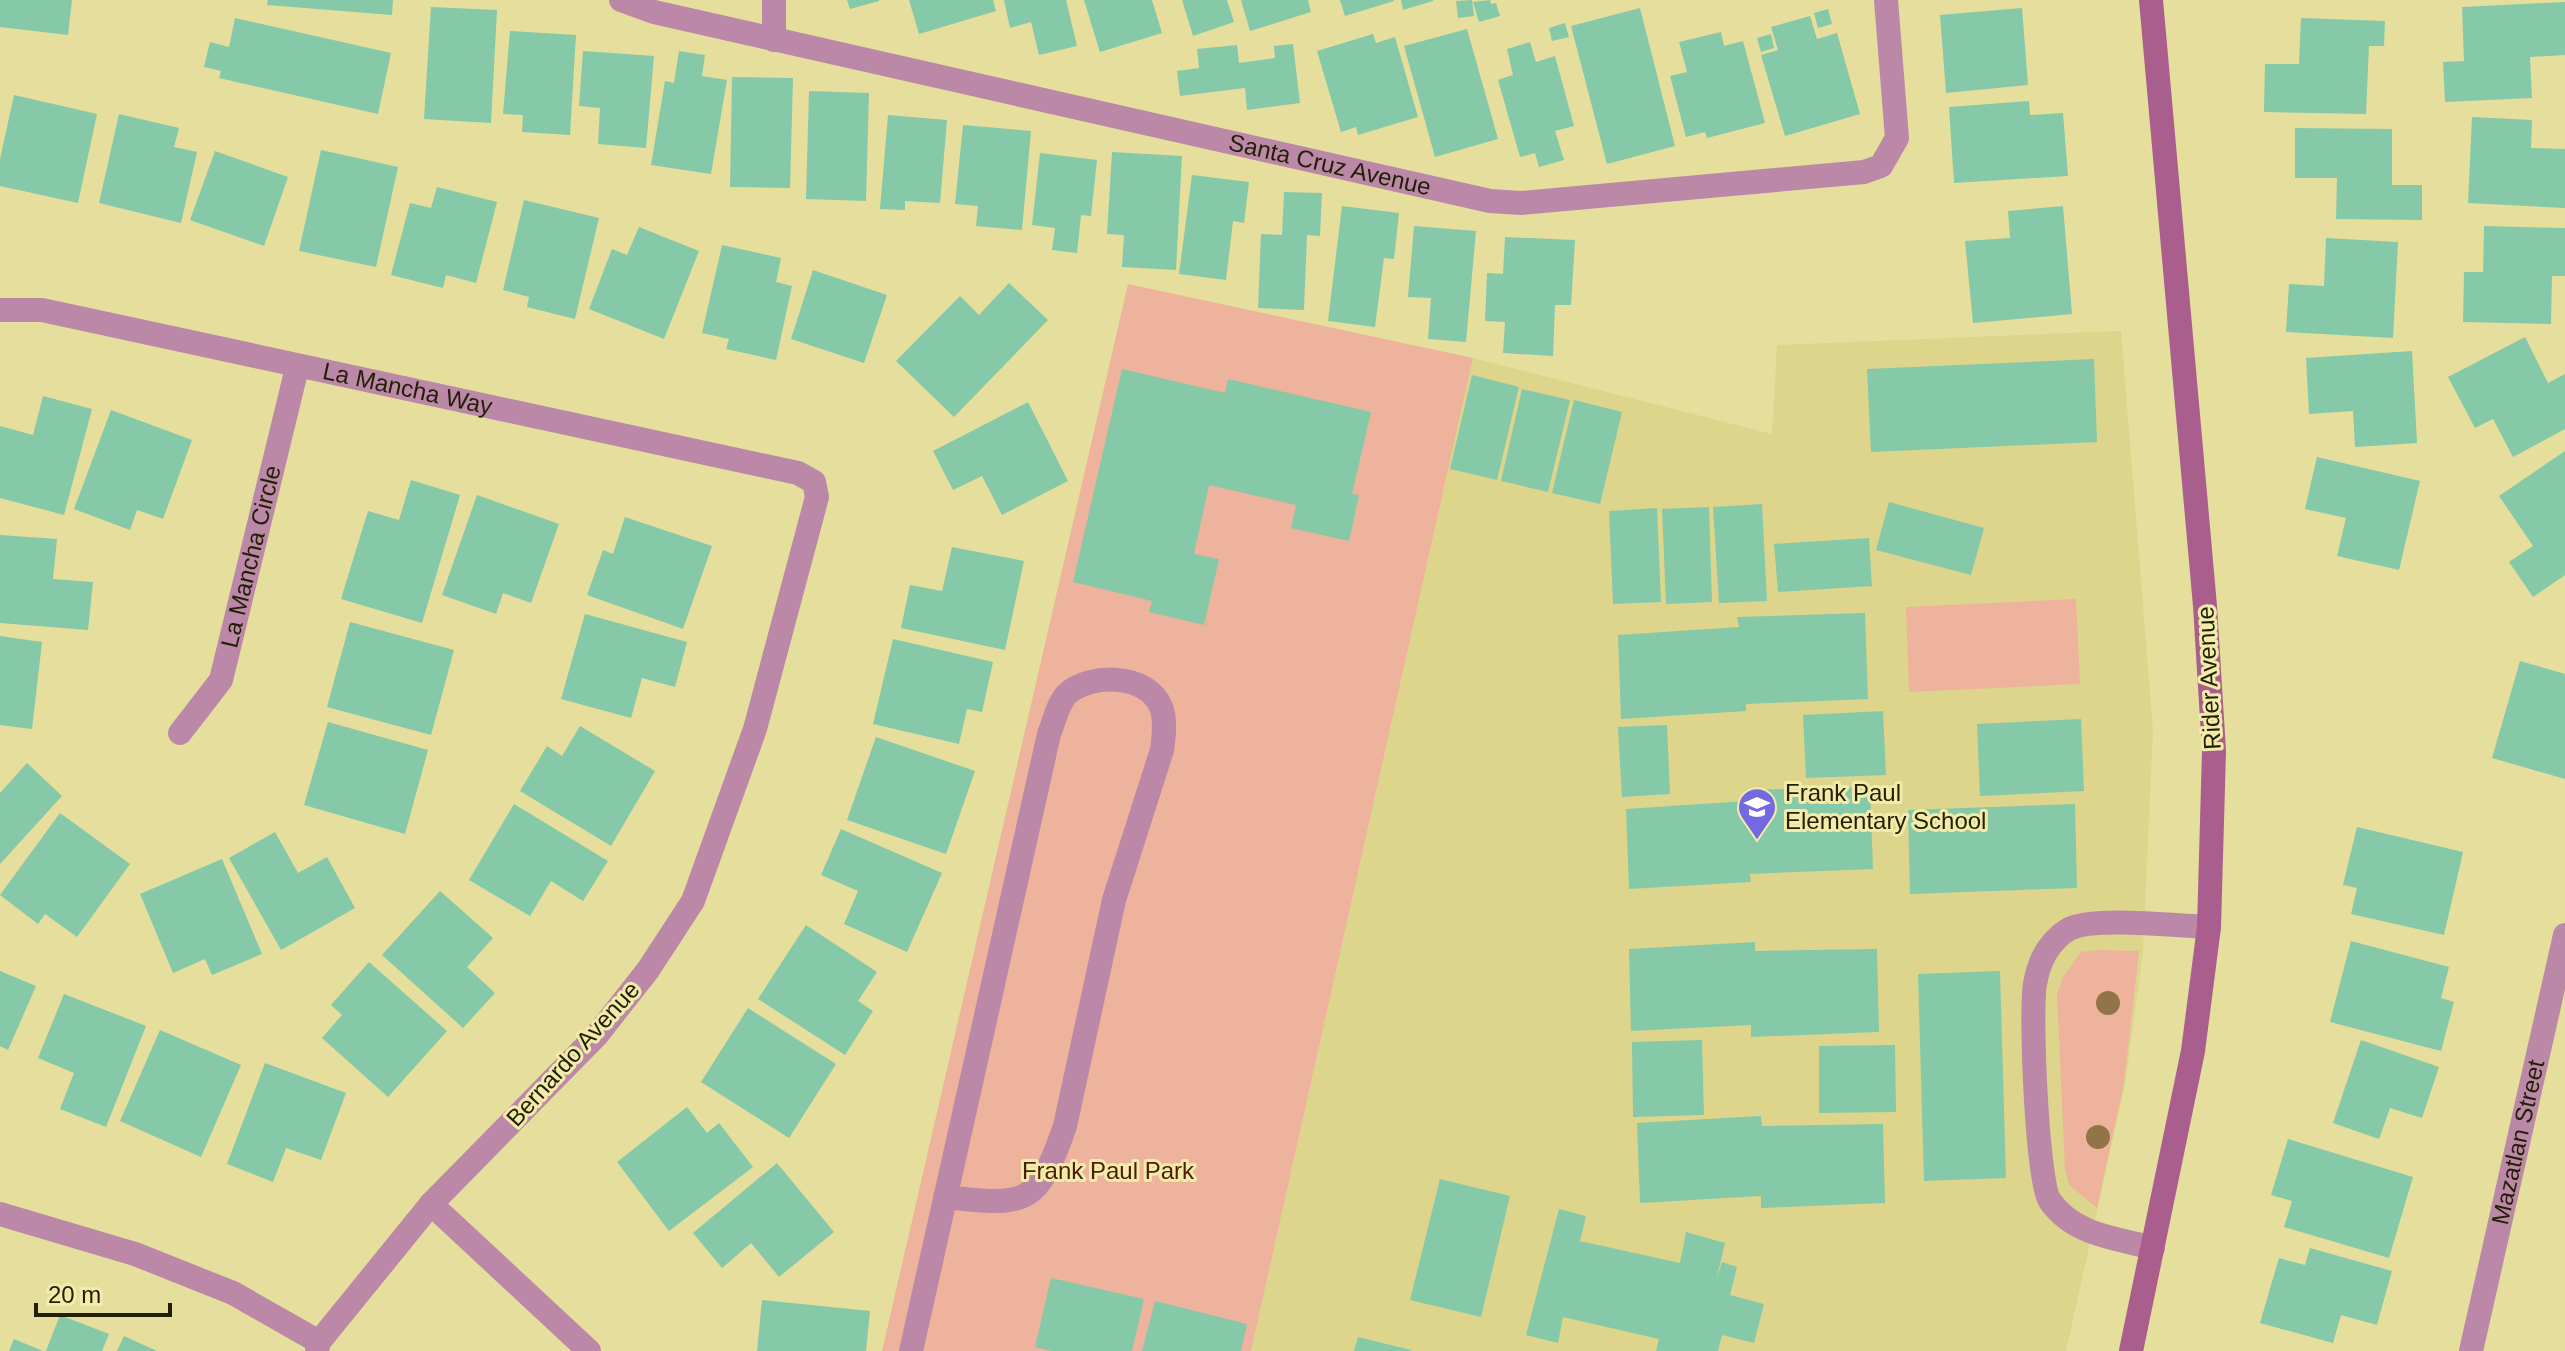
<svg xmlns="http://www.w3.org/2000/svg" width="2565" height="1351" font-family="Arial,sans-serif">
  <style>
    .built { fill: #ddd58c }
    .green { fill: #edb39c }
    .building { fill: #85c9a8 }
    .lines { fill: none; stroke-linecap: round; stroke-linejoin: round }
    .lane { stroke: #bc88a7; stroke-width: 24 }
    .street { stroke: #bc88a7; stroke-width: 24 }
    .secondary { stroke: #aa5e8e; stroke-width: 24 }
    .tree { fill: #927449 }
    .labels { text-anchor: middle; stroke-width: 6; stroke-linejoin: round; paint-order: stroke }
    .street-label { font-size: 24px; fill: #221f05; stroke: #f2ebaa }
    .poi-label { font-size: 24px; fill: #221f05; stroke: #f2ebaa; text-anchor: start }
    .park-label { font-size: 24px; fill: #4f1d05; stroke: #f2ebaa }
  </style>
  <rect width="100%" height="100%" fill="#e5de9d"/>
  <!-- built -->
  <polygon class="built" points="2121,331 2153,730 2143,952 2125,1085 2066,1351 1251,1351 1473,358 1772,434 1777,345"/>
  <!-- green -->
  <g class="green">
    <polygon points="1128,284 1473,358 1251,1351 882,1351"/>
    <polygon points="2076,599 2080,684 1909,692 1906,607"/>
    <polygon points="2097,950 2139,951 2124,1083 2097,1208 2069,1185 2065,1169 2057,994 2063,977 2081,952"/>
  </g>
  <!-- building -->
  <g class="building">
    <polygon points="0,0 72,0 68,35 0,27"/>
    <polygon points="268,0 393,0 392,15 267,5"/>
    <polygon points="847,0 879,0 879,1 850,9"/>
    <polygon points="909,0 993,0 996,11 919,34"/>
    <polygon points="1004,0 1066,0 1077,46 1039,55 1031,22 1010,28"/>
    <polygon points="1084,0 1152,0 1162,33 1100,52"/>
    <polygon points="1182,0 1227,0 1234,22 1193,36"/>
    <polygon points="1241,0 1308,0 1311,12 1250,31"/>
    <polygon points="1340,0 1394,0 1394,1 1345,16"/>
    <polygon points="1401,0 1433,0 1433,1 1403,10"/>
    <polygon points="1472,0 1474,16 1458,18 1456,1"/>
    <polygon points="1490,0 1491,4 1496,3 1500,16 1479,22 1473,2"/>
    <polygon points="2565,2 2565,55 2530,57 2532,98 2445,102 2443,62 2464,61 2462,7"/>
    <polygon points="431,7 497,10 491,123 424,119"/>
    <polygon points="1640,8 1675,146 1607,164 1571,26"/>
    <polygon points="2022,8 2028,85 1946,93 1940,15"/>
    <polygon points="1828,9 1832,24 1818,28 1814,13"/>
    <polygon points="1810,16 1817,39 1837,33 1860,114 1785,136 1761,55 1778,50 1771,27"/>
    <polygon points="235,18 391,53 378,114 219,78 221,71 204,67 210,42 229,47"/>
    <polygon points="2301,18 2385,21 2384,46 2369,46 2366,114 2264,112 2265,64 2299,64"/>
    <polygon points="1565,23 1569,37 1552,41 1549,28"/>
    <polygon points="1467,29 1498,139 1435,157 1404,46"/>
    <polygon points="510,31 576,35 570,135 522,132 523,115 503,114"/>
    <polygon points="1721,32 1724,46 1743,41 1765,123 1707,138 1705,132 1686,137 1670,76 1687,72 1679,42"/>
    <polygon points="1373,34 1376,43 1395,37 1418,117 1358,135 1356,127 1341,132 1317,51"/>
    <polygon points="1771,34 1774,48 1761,52 1757,38"/>
    <polygon points="1530,42 1536,62 1555,56 1574,126 1555,131 1564,160 1539,167 1535,153 1520,157 1498,80 1513,75 1507,49"/>
    <polygon points="1293,44 1300,103 1247,110 1245,88 1180,96 1177,71 1199,68 1197,49 1237,45 1239,63 1275,58 1274,46"/>
    <polygon points="583,51 654,56 646,148 598,144 600,108 579,106"/>
    <polygon points="679,51 705,55 702,76 727,80 711,174 651,165 665,81 674,83"/>
    <polygon points="732,77 793,78 790,188 730,187"/>
    <polygon points="809,91 869,93 866,201 806,199"/>
    <polygon points="14,95 97,114 78,203 0,186 0,159"/>
    <polygon points="2029,101 2030,115 2063,113 2068,176 1954,183 1949,107"/>
    <polygon points="119,114 179,128 174,147 197,152 181,223 99,203"/>
    <polygon points="888,115 947,120 940,203 905,201 905,210 880,209"/>
    <polygon points="2472,117 2532,120 2531,148 2565,149 2565,208 2468,203"/>
    <polygon points="963,125 1031,131 1022,230 976,226 978,206 955,204"/>
    <polygon points="2295,128 2392,129 2392,185 2422,185 2422,220 2336,219 2337,178 2295,178"/>
    <polygon points="321,150 398,167 376,267 299,251"/>
    <polygon points="215,151 288,177 264,246 190,220"/>
    <polygon points="1112,152 1182,156 1176,270 1122,267 1124,235 1107,234"/>
    <polygon points="1040,153 1097,160 1091,216 1081,215 1077,253 1052,250 1055,228 1032,225"/>
    <polygon points="1192,175 1249,182 1244,223 1233,221 1226,280 1179,274"/>
    <polygon points="437,187 497,202 476,283 446,275 443,288 391,275 410,203 431,208"/>
    <polygon points="1284,192 1322,193 1320,236 1307,235 1304,310 1258,308 1261,234 1282,235"/>
    <polygon points="524,200 599,218 575,319 527,307 529,297 503,290"/>
    <polygon points="1342,206 1399,213 1394,259 1384,258 1375,327 1328,321"/>
    <polygon points="2063,206 2072,314 1973,323 1965,241 2010,238 2008,211"/>
    <polygon points="1414,226 1476,231 1466,342 1428,339 1431,298 1408,297"/>
    <polygon points="2484,226 2565,228 2565,276 2552,276 2551,324 2463,322 2464,272 2483,272"/>
    <polygon points="639,227 699,251 664,339 589,309 612,249 627,255"/>
    <polygon points="1505,237 1575,240 1571,305 1555,305 1553,356 1503,353 1505,322 1485,321 1487,273 1503,274"/>
    <polygon points="2326,238 2398,242 2393,338 2286,332 2289,284 2324,286"/>
    <polygon points="722,245 781,258 776,282 792,286 776,360 726,349 729,339 702,333"/>
    <polygon points="813,270 887,295 864,363 791,339"/>
    <polygon points="1009,283 1048,320 954,417 896,361 960,296 979,315"/>
    <polygon points="2525,337 2548,383 2565,374 2565,429 2513,457 2493,419 2475,428 2448,377"/>
    <polygon points="2412,351 2417,443 2355,447 2353,411 2309,414 2306,358"/>
    <polygon points="2094,359 2097,442 1871,452 1867,369"/>
    <polygon points="1122,369 1225,393 1228,379 1371,412 1352,494 1359,495 1349,541 1291,528 1296,505 1209,485 1194,554 1219,559 1204,625 1149,612 1152,601 1073,582"/>
    <polygon points="1472,375 1519,387 1497,480 1450,469"/>
    <polygon points="1522,389 1570,400 1548,492 1501,481"/>
    <polygon points="43,396 92,409 64,515 0,498 0,426 33,435"/>
    <polygon points="1574,400 1622,412 1600,504 1552,493"/>
    <polygon points="1028,402 1068,481 1002,515 982,476 953,490 933,451"/>
    <polygon points="111,410 192,440 163,519 137,510 130,530 74,509"/>
    <polygon points="2565,451 2565,575 2533,597 2509,562 2533,546 2499,496"/>
    <polygon points="2317,457 2420,481 2399,570 2337,556 2346,518 2305,509"/>
    <polygon points="411,480 460,495 422,623 341,599 368,511 399,520"/>
    <polygon points="477,495 559,524 531,603 503,593 496,614 442,595"/>
    <polygon points="1889,502 1984,528 1971,575 1876,550"/>
    <polygon points="1762,504 1767,601 1719,603 1713,507"/>
    <polygon points="1709,507 1712,602 1666,604 1662,509"/>
    <polygon points="1657,508 1661,602 1613,604 1609,511"/>
    <polygon points="625,517 712,546 683,629 587,595 603,550 613,554"/>
    <polygon points="0,535 57,539 53,579 93,582 88,630 0,623"/>
    <polygon points="1869,538 1872,586 1778,592 1774,544"/>
    <polygon points="952,547 1024,561 1005,650 901,628 910,585 942,591"/>
    <polygon points="1865,613 1868,699 1746,704 1746,711 1621,719 1618,635 1739,627 1737,617"/>
    <polygon points="585,614 687,642 675,687 642,678 631,718 561,699"/>
    <polygon points="350,622 454,650 431,735 327,707"/>
    <polygon points="0,636 42,642 32,729 0,725"/>
    <polygon points="893,639 993,662 982,712 967,709 959,744 873,724"/>
    <polygon points="2520,661 2565,674 2565,779 2492,758"/>
    <polygon points="1883,711 1886,775 1806,778 1803,715"/>
    <polygon points="2081,719 2084,791 1980,796 1977,724"/>
    <polygon points="328,722 428,750 405,834 304,805"/>
    <polygon points="1667,725 1670,794 1622,797 1618,727"/>
    <polygon points="580,726 655,771 611,846 520,791 547,746 562,756"/>
    <polygon points="876,737 975,771 946,854 847,820"/>
    <polygon points="27,763 62,796 0,864 0,793"/>
    <polygon points="1870,787 1873,869 1750,874 1751,882 1629,889 1626,809 1747,801 1746,790"/>
    <polygon points="514,804 608,861 583,901 551,881 530,916 469,880"/>
    <polygon points="2075,804 2077,888 1910,894 1908,810"/>
    <polygon points="60,813 130,864 77,937 45,914 38,924 0,895"/>
    <polygon points="2357,827 2463,852 2444,935 2351,914 2357,888 2343,885"/>
    <polygon points="841,829 942,873 907,952 844,924 858,891 821,875"/>
    <polygon points="275,832 298,873 327,857 355,908 281,950 229,858"/>
    <polygon points="222,859 262,954 212,975 205,959 173,973 140,894"/>
    <polygon points="440,891 493,938 467,967 495,993 463,1028 382,955"/>
    <polygon points="806,925 877,972 858,1001 873,1011 845,1055 758,999"/>
    <polygon points="2351,941 2449,967 2441,998 2454,1002 2441,1051 2330,1022"/>
    <polygon points="1755,942 1755,951 1877,949 1879,1032 1751,1037 1751,1025 1631,1031 1629,949"/>
    <polygon points="369,962 447,1031 388,1097 322,1038 342,1015 331,1005"/>
    <polygon points="0,971 36,986 8,1050 0,1046"/>
    <polygon points="2000,971 2006,1178 1924,1181 1918,974"/>
    <polygon points="64,994 146,1026 106,1127 60,1109 74,1073 38,1058"/>
    <polygon points="748,1008 836,1064 789,1138 701,1082"/>
    <polygon points="160,1030 241,1065 201,1157 120,1121"/>
    <polygon points="1702,1040 1704,1115 1633,1117 1632,1042"/>
    <polygon points="2361,1040 2439,1067 2422,1118 2390,1108 2379,1139 2333,1123"/>
    <polygon points="1895,1045 1896,1112 1819,1113 1819,1046"/>
    <polygon points="265,1063 346,1093 321,1160 286,1148 273,1182 227,1164"/>
    <polygon points="687,1107 707,1133 719,1123 753,1167 669,1231 617,1162"/>
    <polygon points="1761,1116 1762,1126 1883,1124 1885,1203 1761,1208 1761,1196 1640,1203 1637,1123"/>
    <polygon points="2288,1139 2413,1177 2389,1258 2284,1227 2292,1201 2271,1195"/>
    <polygon points="777,1163 834,1232 779,1277 751,1243 722,1268 693,1233"/>
    <polygon points="1440,1179 1510,1196 1481,1317 1410,1300"/>
    <polygon points="1559,1209 1586,1216 1580,1241 1680,1263 1686,1232 1725,1243 1716,1281 1722,1262 1737,1267 1730,1295 1764,1304 1754,1343 1722,1335 1718,1351 1656,1351 1659,1339 1563,1317 1558,1343 1526,1335"/>
    <polygon points="2310,1248 2392,1271 2377,1325 2341,1315 2333,1343 2260,1323 2279,1258 2305,1265"/>
    <polygon points="1051,1278 1144,1299 1132,1351 1051,1351 1035,1347"/>
    <polygon points="762,1300 870,1311 866,1351 757,1351"/>
    <polygon points="1155,1301 1247,1324 1241,1351 1142,1351"/>
    <polygon points="60,1315 109,1334 102,1351 46,1351"/>
    <polygon points="124,1336 157,1351 117,1351"/>
    <polygon points="1358,1337 1411,1350 1411,1351 1354,1351"/>
    <polygon points="14,1339 43,1351 9,1351"/>
  </g>
  <g class="lines">
    <!-- lane -->
    <g class="lane">
      <path d="M2153 1248C2115 1238 2074 1235 2050 1201 2037 1183 2030 1011 2035 984 2039 960 2049 941 2069 929 2093 916 2179 926 2209 927"/>
      <path d="M911 1351 1049 734C1054 722 1058 703 1067 694 1090 673 1147 673 1161 707 1166 720 1164 736 1162 750L1114 900 1065 1126C1037 1207 1026 1206 945 1197"/>
    </g>
    <!-- street -->
    <g class="street">
      <path id="s1" d="M621 0 654 12 1490 201 1521 203 1864 172 1881 166 1897 138 1886 0"/>
      <polyline points="774,0 774,40"/>
      <path id="s2" d="M0 310H42L798 473 814 482 817 497 755 729 693 901 648 970 597 1035 431 1204 319 1342 317 1351"/>
      <path id="s3" d="M180 733 221 680 297 368"/>
      <polyline points="431,1204 589,1351"/>
      <polyline points="0,1214 135,1254 233,1293 319,1342"/>
      <path id="s4" d="M2471 1351 2565 935"/>
    </g>
    <!-- secondary -->
    <polyline class="secondary" points="2131,1351 2193,1051 2209,927 2214,751 2205,606 2151,0"/>
  </g>
  <!-- trees -->
  <g class="tree">
    <circle cx="2108" cy="1003" r="12"/>
    <circle cx="2098" cy="1137" r="12"/>
  </g>
  <!-- icons -->
  <defs>
    <g id="school-pin" transform="scale(2)"><path d="M0 17L-7.5 6A9.5 9.5 0 1 1 7.5 6Z" fill="#7269e3" stroke="#f2ebaa"/><path d="M0-5L7-2L0 1L-7-2ZM-4 1L0 2.5L4 1V4Q0 6-4 4Z" fill="#fff"/></g>
  </defs>
  <g fill-rule="evenodd">
    <use href="#school-pin" x="1757" y="807"/>
  </g>
  <g class="labels">
    <!-- street labels -->
    <g class="street-label">
      <text dy="8" stroke="none"><textPath href="#s1" startOffset="728">Santa Cruz Avenue</textPath></text>
      <text dy="8" stroke="none"><textPath href="#s2" startOffset="416">La Mancha Way</textPath></text>
      <text dy="8" stroke="none"><textPath href="#s3" startOffset="194">La Mancha Circle</textPath></text>
      <text transform="translate(2209 678) rotate(-93)" y="8">Rider Avenue</text>
      <text transform="translate(573 1054) rotate(-48)" y="8">Bernardo Avenue</text>
      <text dy="8" stroke="none"><textPath href="#s4" startOffset="214">Mazatlan Street</textPath></text>
    </g>
    <!-- poi labels -->
    <g class="poi-label">
      <text x="1785" y="801">Frank Paul<tspan x="1785" dy="28">Elementary School</tspan></text>
    </g>
    <!-- park labels -->
    <g class="park-label">
      <text x="1108" y="1179">Frank Paul Park</text>
    </g>
  </g>
  <!-- scale -->
  <path d="M36 1303v12h134v-12" fill="none" stroke="#221f05" stroke-width="4"/>
  <text x="48" y="1303" font-size="24" fill="#221f05" stroke="#f2ebaa" stroke-width="6" paint-order="stroke">20 m</text>
</svg>
